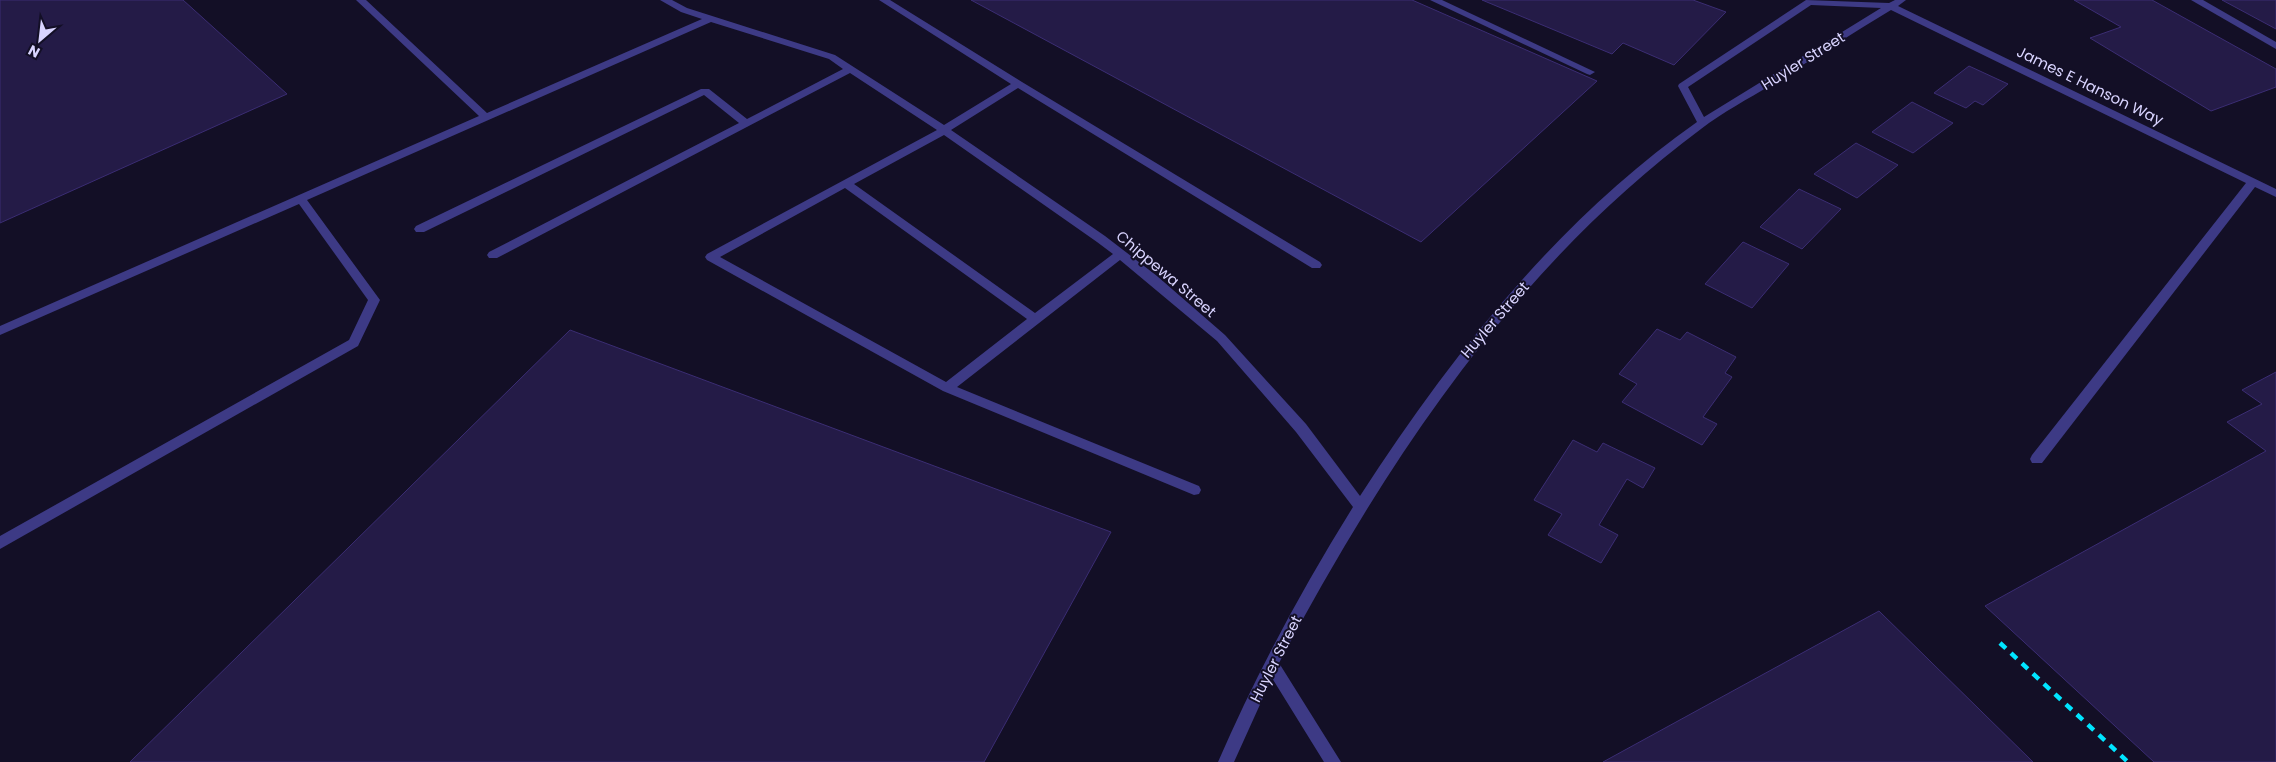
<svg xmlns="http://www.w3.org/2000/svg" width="2276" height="762" font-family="Poppins,sans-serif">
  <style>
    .building { fill: #241b47; stroke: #3b2d73 }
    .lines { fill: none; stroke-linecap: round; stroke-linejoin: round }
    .minor { fill: #3d3a85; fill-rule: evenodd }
    .rail { stroke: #00e5ff; stroke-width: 4.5; stroke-dasharray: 8 7; stroke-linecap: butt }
    .labels { text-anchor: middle; stroke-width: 4; stroke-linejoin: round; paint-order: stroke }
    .street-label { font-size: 15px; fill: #d9d4ff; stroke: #130f26 }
  </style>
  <rect width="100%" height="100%" fill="#130f26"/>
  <!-- building -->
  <g class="building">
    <polygon points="0,0 183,0 287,94 0,223"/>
    <polygon points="971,0 1412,0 1597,81 1421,242"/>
    <polygon points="1482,0 1693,0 1726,12 1674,65 1623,43 1612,54"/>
    <polygon points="2074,0 2152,0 2276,69 2276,87 2211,111 2090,38 2121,27"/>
    <polygon points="2222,0 2276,0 2276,29"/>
    <polygon points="1969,66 2008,84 1983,105 1975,101 1966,108 1934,93"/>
    <polygon points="1912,102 1953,123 1913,153 1872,132"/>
    <polygon points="1856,143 1898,165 1857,198 1814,174"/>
    <polygon points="1799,189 1841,209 1802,249 1760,227"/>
    <polygon points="1743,242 1789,264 1752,308 1705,284"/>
    <polygon points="1657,329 1680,340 1687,332 1736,357 1725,373 1732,377 1703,417 1717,424 1702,445 1622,402 1637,384 1619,374"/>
    <polygon points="570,330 1111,532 984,762 130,762"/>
    <polygon points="2276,372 2276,762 2154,762 1985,606 2266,451 2227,422 2262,404 2242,390"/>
    <polygon points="1573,440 1597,452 1603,443 1655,468 1643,488 1627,479 1599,525 1618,535 1601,563 1548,535 1562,514 1534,500"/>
    <polygon points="1879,611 2033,762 1603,762"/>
  </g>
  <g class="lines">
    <!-- minor -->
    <g class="minor">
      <path d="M356 0H366L487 113 702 19 681 12 660 0H672L687 8 835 55 944 125 1011 84 879 0H890L1022 82 1320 262 1322 265 1320 268H1312L1018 88 951 130 1105 236 1157 276 1225 335 1306 424 1360 496C1451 355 1558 220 1697 122L1678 86 1679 84 1806 0 1889 3 1895 0H1906L1898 6 2276 189V197L2255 187 2042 463H2032L2030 459 2032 455 2246 183 1891 10C1851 34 1811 60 1771 85 1748 99 1723 112 1701 129 1513 269 1388 459 1279 663L1341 762H1324L1272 678 1234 762H1218C1256 674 1302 589 1353 507L1296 432 1217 341 1120 260 957 387 1199 486 1201 490 1199 494 1194 495 943 391 707 260 705 257 707 254 937 130 850 73 497 258H489L487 255 489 252 739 123 704 95 424 232H416L414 229 416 226 701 89H709L747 119 843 69 829 59 711 22 307 200 380 300 358 346 0 549V536L349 340 368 300 299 204 0 335V326L479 116ZM1811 5 1881 8 1704 117 1688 87ZM944 135 1097 242 1113 254 1035 313 854 184ZM845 188 1027 319 946 382 720 257Z"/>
      <polygon points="1430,0 1442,0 1595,72 1590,75 1587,74"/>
      <polygon points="2191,0 2203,0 2276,42 2276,49"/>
    </g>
    <!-- rail -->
    <polyline class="rail" points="2000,643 2128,762"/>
  </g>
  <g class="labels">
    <!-- street labels -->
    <g class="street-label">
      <text transform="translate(1803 61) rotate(-32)" y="5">Huyler Street</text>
      <text transform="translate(2090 86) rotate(26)" y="5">James E Hanson Way</text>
      <text transform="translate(1166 274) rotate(40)" y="5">Chippewa Street</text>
      <text transform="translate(1495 320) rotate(-49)" y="5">Huyler Street</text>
      <text transform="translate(1276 659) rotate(-63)" y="5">Huyler Street</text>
    </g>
  </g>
  <!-- north arrow -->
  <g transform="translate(40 40) rotate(208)" stroke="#130f26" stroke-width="4" paint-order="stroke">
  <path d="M0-4L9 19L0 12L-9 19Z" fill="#d9d4ff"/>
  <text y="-8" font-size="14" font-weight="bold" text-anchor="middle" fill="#d9d4ff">N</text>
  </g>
</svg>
